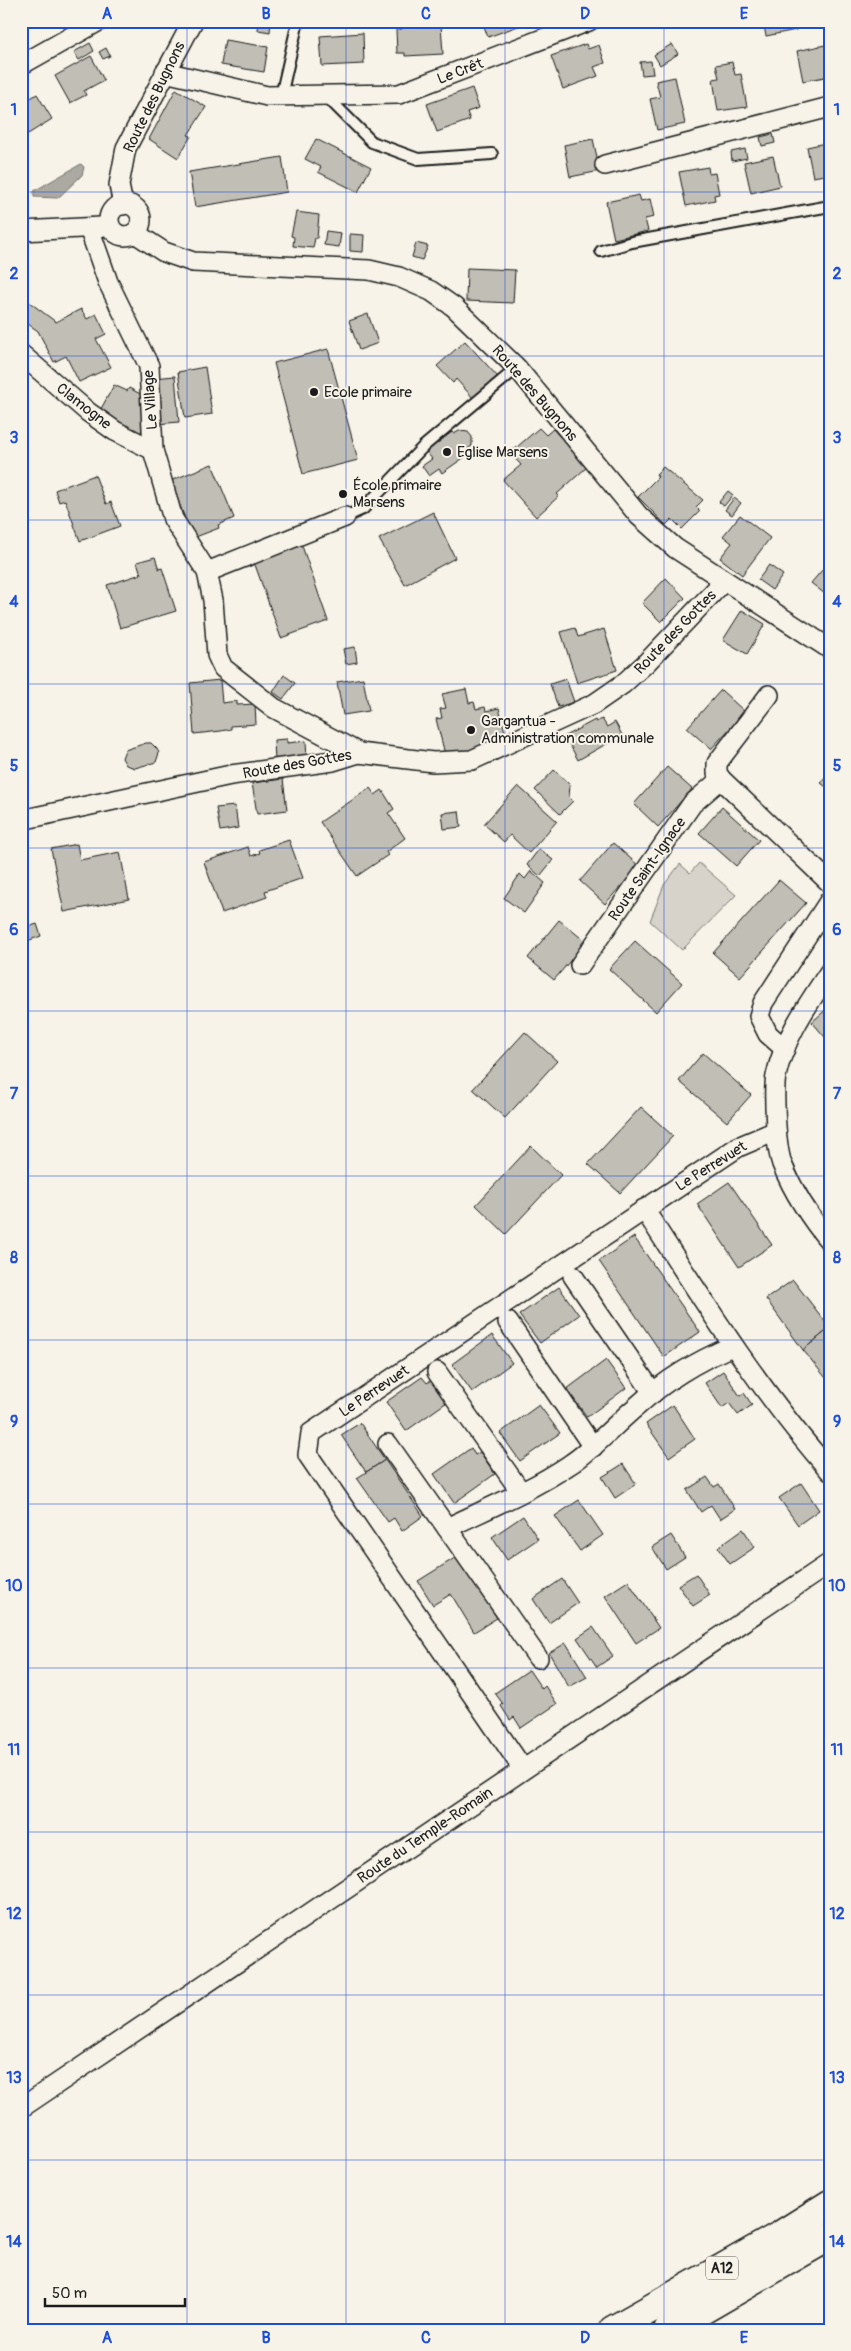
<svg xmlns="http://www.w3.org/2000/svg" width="851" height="2351" font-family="Pangolin,sans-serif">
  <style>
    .green { fill: #d7d3cb; stroke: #7a7874 }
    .water { fill: #aca9a2; stroke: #72716c }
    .building { fill: #c0beb5; stroke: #1c1c1c }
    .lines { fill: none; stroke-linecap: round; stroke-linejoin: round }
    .service-casing { stroke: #1c1c1c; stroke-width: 14 }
    .minor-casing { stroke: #1c1c1c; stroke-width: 22 }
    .motorway-casing { stroke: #1c1c1c; stroke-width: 31 }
    .service { stroke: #f7f3e8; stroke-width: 10 }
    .minor { stroke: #f7f3e8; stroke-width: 19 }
    .motorway { stroke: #f7f3e8; stroke-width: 28 }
    .grid { fill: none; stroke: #1d4ed8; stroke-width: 1; stroke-opacity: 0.55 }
    .poi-dot { fill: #1c1c1c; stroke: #f7f3e8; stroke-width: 2 }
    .labels { text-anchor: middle; stroke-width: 4; stroke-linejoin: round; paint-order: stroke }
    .shield { fill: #f7f3e8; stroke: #5e5c59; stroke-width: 1 }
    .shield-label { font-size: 14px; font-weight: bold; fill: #1c1c1c }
    .street-label { font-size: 15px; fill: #1c1c1c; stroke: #f7f3e8 }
    .poi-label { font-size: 15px; fill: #1c1c1c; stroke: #f7f3e8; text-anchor: start }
    .neatline { fill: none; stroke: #1d4ed8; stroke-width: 2 }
    .grid-label { font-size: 16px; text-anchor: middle; font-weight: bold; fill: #1d4ed8 }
  </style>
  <rect width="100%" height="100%" fill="#f7f3e8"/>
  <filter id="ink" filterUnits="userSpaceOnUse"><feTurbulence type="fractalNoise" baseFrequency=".02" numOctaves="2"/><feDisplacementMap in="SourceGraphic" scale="10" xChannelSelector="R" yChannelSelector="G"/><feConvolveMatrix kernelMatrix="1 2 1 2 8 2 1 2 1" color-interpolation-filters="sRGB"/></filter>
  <g filter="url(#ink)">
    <!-- green -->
    <polygon class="green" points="699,863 736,895 682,950 650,921 664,885 680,864 690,873"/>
    <!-- water -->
    <polygon class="water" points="81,164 84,167 82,175 58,198 34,197 34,191"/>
    <!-- building -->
    <g class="building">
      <polygon points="259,21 271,21 270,32 258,30"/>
      <polygon points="482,21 520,21 521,25 488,37"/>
      <polygon points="763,21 794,21 796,30 766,36"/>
      <polygon points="441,24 443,54 405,56 405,53 397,53 396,29 402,29 402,26"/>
      <polygon points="363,33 364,64 322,66 320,36"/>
      <polygon points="225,40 268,47 264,72 221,65"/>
      <polygon points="90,43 94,51 79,60 74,52"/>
      <polygon points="586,44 588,49 599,45 605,63 594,67 598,76 563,89 551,56"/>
      <polygon points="672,44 678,54 660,65 654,55"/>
      <polygon points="825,45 830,76 803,81 797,51"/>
      <polygon points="106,48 110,56 103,59 99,52"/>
      <polygon points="91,56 104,80 84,91 86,95 70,103 55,76"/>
      <polygon points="651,61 653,74 642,75 640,62"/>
      <polygon points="732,62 735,75 741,74 747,107 718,111 713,79 719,78 716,65"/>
      <polygon points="675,77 685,124 657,130 650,99 660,97 656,81"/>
      <polygon points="472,88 479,108 467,112 470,120 437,132 427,104"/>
      <polygon points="176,89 206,107 188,135 191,136 178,158 149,139"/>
      <polygon points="37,94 52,119 28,134 21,125 21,104"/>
      <polygon points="773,134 775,143 762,146 760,137"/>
      <polygon points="316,139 371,167 358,192 318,172 321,167 305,159"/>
      <polygon points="593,139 600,171 570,177 564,145"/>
      <polygon points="830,142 830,174 813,177 807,147"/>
      <polygon points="745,149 747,158 732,161 731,152"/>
      <polygon points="773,156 780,186 751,193 744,162"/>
      <polygon points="282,157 287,192 195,207 189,172"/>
      <polygon points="708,167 709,174 715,173 719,194 714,195 715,200 686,206 679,172"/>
      <polygon points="639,195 641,201 650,199 654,217 645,219 648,231 614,239 606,202"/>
      <polygon points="296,212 319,215 317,238 315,238 313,248 293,246 294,237 291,236"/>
      <polygon points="326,231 341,233 339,247 324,245"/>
      <polygon points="350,234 364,235 363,252 350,251"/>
      <polygon points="416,243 428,246 422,260 412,257"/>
      <polygon points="467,268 515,270 513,303 466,301"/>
      <polygon points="21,296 56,322 81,309 87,319 96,314 106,334 96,339 111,367 79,382 66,356 54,362 38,331 21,319"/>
      <polygon points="368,314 378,343 359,350 349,321"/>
      <polygon points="465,341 498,377 474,399 456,379 453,383 437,366"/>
      <polygon points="328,349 358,460 303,474 274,363"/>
      <polygon points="205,367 212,414 185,418 178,372"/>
      <polygon points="175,376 179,422 157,424 154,378"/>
      <polygon points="114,385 127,391 129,388 148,398 147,420 138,438 97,416"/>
      <polygon points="539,428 546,435 553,429 587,467 557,494 559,496 536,517 503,480 521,465 510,453"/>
      <polygon points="459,431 468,432 472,437 472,446 466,450 469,454 442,473 439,469 429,476 422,466 432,459 426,451 452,432 454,434"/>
      <polygon points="212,464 234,518 218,525 219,528 193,538 170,481"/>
      <polygon points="663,467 703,500 696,507 700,511 682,529 672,519 666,525 638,497 658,477 656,474"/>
      <polygon points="95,475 106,504 111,502 120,526 80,541 65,500 59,502 55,490"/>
      <polygon points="728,491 733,495 724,506 719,502"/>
      <polygon points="734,498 741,503 732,515 725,510"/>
      <polygon points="433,512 455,558 405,585 379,539"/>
      <polygon points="740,515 770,538 742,575 720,558 732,543 723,536"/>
      <polygon points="301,543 328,621 281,638 253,559"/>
      <polygon points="155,557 159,569 162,568 176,611 120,628 107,585 141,574 137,562"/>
      <polygon points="830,561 830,598 811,583"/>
      <polygon points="769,565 783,575 772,590 758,580"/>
      <polygon points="666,578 685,598 661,622 642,603"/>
      <polygon points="742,610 765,624 747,654 723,640"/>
      <polygon points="575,628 578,637 604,629 617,670 577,683 561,632"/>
      <polygon points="355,647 357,662 346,664 343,649"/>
      <polygon points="284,675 295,683 283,699 273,692"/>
      <polygon points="363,678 369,711 343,715 337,682"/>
      <polygon points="566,679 574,702 558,707 550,684"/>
      <polygon points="220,680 222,703 237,701 237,705 255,704 256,724 231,726 231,729 221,731 194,734 190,683"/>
      <polygon points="466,689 469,703 474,702 476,709 485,707 486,711 499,708 507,740 446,758 436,719 442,718 440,709 446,708 442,694"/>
      <polygon points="721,690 745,712 711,749 687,728"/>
      <polygon points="602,719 607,727 615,722 622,735 578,760 565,736 595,720 596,722"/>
      <polygon points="287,739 287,743 306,741 307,760 275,762 274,740"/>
      <polygon points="146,743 151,743 157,749 159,753 156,762 135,768 126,765 122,758 125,750"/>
      <polygon points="667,767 692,789 658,827 634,804"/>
      <polygon points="554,770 570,785 569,797 573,801 560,814 535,790"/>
      <polygon points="830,772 830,790 821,783"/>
      <polygon points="283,779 287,810 257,814 252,783"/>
      <polygon points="518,786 557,821 529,853 510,835 504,842 484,824"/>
      <polygon points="370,788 375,795 382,790 394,809 388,813 405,838 386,852 388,855 357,876 320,822"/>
      <polygon points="235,806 238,828 220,831 216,808"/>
      <polygon points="722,807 759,840 736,866 699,833"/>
      <polygon points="459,811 461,827 444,829 442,813"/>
      <polygon points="289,840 303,878 265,891 267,897 222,913 204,862 248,847 251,856 260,853 259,850"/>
      <polygon points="613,843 639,866 605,904 580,881"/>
      <polygon points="77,844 80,860 120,852 129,899 64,912 51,849"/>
      <polygon points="539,849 553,860 540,876 527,865"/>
      <polygon points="531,871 545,883 524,913 504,898 520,874 525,879"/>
      <polygon points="779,880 806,903 740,977 713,953"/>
      <polygon points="559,920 586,942 554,980 528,958"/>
      <polygon points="37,924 41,936 27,941 22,929"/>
      <polygon points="635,941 682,983 656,1012 609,969"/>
      <polygon points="830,1006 830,1043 812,1022"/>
      <polygon points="525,1032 557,1061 505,1118 473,1089"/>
      <polygon points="703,1053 751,1095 727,1122 679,1081"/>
      <polygon points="641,1107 673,1136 620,1193 588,1164"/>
      <polygon points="531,1146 561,1175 506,1234 476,1205"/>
      <polygon points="729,1182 772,1245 739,1267 697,1204"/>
      <polygon points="634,1237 700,1332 664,1357 599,1261"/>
      <polygon points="793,1280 830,1328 803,1350 766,1299"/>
      <polygon points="559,1287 579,1315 540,1343 519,1315"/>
      <polygon points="830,1328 830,1383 803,1350"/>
      <polygon points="492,1335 512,1363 472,1392 452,1364"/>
      <polygon points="606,1360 626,1388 587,1417 567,1389"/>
      <polygon points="723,1371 740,1396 744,1393 752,1405 738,1415 729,1403 722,1408 705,1383"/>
      <polygon points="422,1377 427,1383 431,1380 447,1402 406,1431 386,1402"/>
      <polygon points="539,1405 560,1433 520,1461 500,1433"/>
      <polygon points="673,1405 695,1439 669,1457 646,1424"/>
      <polygon points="360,1423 385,1460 366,1472 341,1435"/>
      <polygon points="471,1448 475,1455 480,1452 495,1474 454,1503 434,1474"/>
      <polygon points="385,1460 423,1516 402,1531 394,1518 388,1522 357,1478"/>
      <polygon points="623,1464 636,1484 615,1498 602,1477"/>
      <polygon points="707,1477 714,1487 719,1484 735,1509 720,1519 711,1505 701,1512 687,1490"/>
      <polygon points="801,1483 819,1510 798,1525 779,1498"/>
      <polygon points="579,1500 603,1535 580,1551 555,1516"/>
      <polygon points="523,1516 538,1539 507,1560 492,1537"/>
      <polygon points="743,1529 755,1547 730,1564 718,1547"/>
      <polygon points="671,1535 685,1557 666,1569 652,1547"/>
      <polygon points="458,1556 497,1618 474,1632 451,1594 433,1605 418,1581"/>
      <polygon points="696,1574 710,1595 693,1606 678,1585"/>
      <polygon points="562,1579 578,1603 549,1623 533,1599"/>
      <polygon points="628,1581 659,1628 636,1643 605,1596"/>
      <polygon points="593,1627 613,1656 597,1667 577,1638"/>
      <polygon points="566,1643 587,1677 569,1687 549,1653"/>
      <polygon points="529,1670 542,1689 545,1686 557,1704 521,1728 514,1717 510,1720 501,1706 503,1704 495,1693"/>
    </g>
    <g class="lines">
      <!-- service casing -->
      <g class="service-casing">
        <g id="service">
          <polyline points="281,96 298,21"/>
          <polyline points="326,96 372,142 418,159 492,154"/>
          <polyline points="601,251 632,242 830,206"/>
          <polyline points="345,517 363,509 424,446 517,368"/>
        </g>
      </g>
      <!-- minor casing -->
      <g class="minor-casing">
        <g id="minor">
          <polyline points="21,65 99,21"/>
          <polyline points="165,72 267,96 399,94 589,21"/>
          <polyline points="605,165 830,107"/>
          <circle cx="125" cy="220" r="16"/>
          <polyline points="123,205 119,185 126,148 193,21"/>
          <polyline points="89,228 108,282 149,366 153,450 173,519 207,572 213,600 217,655 223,668 274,708 359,753"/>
          <polyline points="21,231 101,227"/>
          <polyline points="135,233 164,252 193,262 369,270 399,277 431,291 454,307 517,368 639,516 675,548 830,649"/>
          <polyline points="21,354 88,412 115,431 153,450"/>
          <polyline points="207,572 345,517"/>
          <polyline points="769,695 717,763 717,773 721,779 830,883"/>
          <polyline points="21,820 231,775 333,761 359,753 433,762 472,760 594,704 623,684 646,663 724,581"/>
          <polyline points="580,965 692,804 721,779"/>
          <path d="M830 971C808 1004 784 1038 776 1076 774 1086 775 1097 775 1107 776 1126 776 1146 782 1164 793 1191 811 1219 830 1242"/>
          <polyline points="785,1049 768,1034 759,1016 763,1003 830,900"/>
          <path d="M644 1209C702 1299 759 1390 830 1471"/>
          <polyline points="573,1276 653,1393"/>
          <polyline points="508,1322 593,1447"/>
          <polyline points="437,1372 521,1492"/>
          <path d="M388 1444 447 1528C488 1508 532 1490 569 1465 594 1449 613 1426 636 1407 667 1379 694 1363 732 1346"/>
          <polyline points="447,1528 538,1658"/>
          <polyline points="523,1769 308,1455 311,1433 738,1147 776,1131"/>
          <polyline points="21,2108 830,1563"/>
        </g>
      </g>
      <!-- motorway casing -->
      <g class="motorway-casing">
        <g id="motorway">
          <polyline points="613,2330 779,2236 830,2204"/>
          <polyline points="668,2330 830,2236"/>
        </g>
      </g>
      <!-- service -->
      <use href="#service" class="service"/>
      <!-- minor -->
      <use href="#minor" class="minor"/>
      <!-- motorway -->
      <use href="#motorway" class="motorway"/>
    </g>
  </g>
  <!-- grid -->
  <path class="grid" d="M187 21V2330M346 21V2330M505 21V2330M664 21V2330M21 192H830M21 356H830M21 520H830M21 684H830M21 848H830M21 1011H830M21 1176H830M21 1340H830M21 1504H830M21 1668H830M21 1832H830M21 1995H830M21 2160H830"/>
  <!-- markers -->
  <g class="poi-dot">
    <circle cx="314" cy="392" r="5"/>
    <circle cx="447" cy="452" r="5"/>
    <circle cx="343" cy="494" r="5"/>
    <circle cx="471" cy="730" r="5"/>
  </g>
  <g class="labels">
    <!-- shield labels -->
    <rect class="shield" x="706" y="2256.5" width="32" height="23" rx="4"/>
    <g class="shield-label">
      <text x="722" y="2273">A12</text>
    </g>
    <!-- street labels -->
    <g class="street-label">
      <text transform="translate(460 71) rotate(-21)" y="5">Le Crêt</text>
      <text transform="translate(154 97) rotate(-64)" y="5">Route des Bugnons</text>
      <text transform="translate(535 393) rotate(49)" y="5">Route des Bugnons</text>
      <text transform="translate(150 400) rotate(-94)" y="5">Le Village</text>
      <text transform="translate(84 406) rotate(38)" y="5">Clamogne</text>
      <text transform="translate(675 632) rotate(-46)" y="5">Route des Gottes</text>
      <text transform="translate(297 764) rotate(-10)" y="5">Route des Gottes</text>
      <text transform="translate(647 869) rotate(-55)" y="5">Route Saint-Ignace</text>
      <text transform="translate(711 1166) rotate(-32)" y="5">Le Perrevuet</text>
      <text transform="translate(374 1391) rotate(-34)" y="5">Le Perrevuet</text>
      <text transform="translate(425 1835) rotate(-34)" y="5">Route du Temple-Romain</text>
    </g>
    <!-- poi labels -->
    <g class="poi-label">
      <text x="324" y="397">Ecole primaire</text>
      <text x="457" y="457">Eglise Marsens</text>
      <text x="353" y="490">École primaire<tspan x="353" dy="17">Marsens</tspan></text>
      <text x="481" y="726">Gargantua -<tspan x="481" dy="17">Administration communale</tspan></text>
    </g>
  </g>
  <!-- margin -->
  <rect width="851" height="2351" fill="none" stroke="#f7f3e8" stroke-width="55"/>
  <!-- scale -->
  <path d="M45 2298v8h140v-8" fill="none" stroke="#1c1c1c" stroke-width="2.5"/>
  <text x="52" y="2298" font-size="15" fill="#1c1c1c" stroke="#f7f3e8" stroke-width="4" paint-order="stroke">50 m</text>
  <rect x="28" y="28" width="796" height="2296" class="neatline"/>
  <g class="grid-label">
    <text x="107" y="19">A</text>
    <text x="266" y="19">B</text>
    <text x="426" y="19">C</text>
    <text x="585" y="19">D</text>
    <text x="744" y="19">E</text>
    <text x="14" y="115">1</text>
    <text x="837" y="115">1</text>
    <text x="14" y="279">2</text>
    <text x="837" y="279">2</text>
    <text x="14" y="443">3</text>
    <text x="837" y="443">3</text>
    <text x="14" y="607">4</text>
    <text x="837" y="607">4</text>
    <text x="14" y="771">5</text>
    <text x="837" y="771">5</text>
    <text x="14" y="935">6</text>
    <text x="837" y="935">6</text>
    <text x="14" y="1099">7</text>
    <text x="837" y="1099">7</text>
    <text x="14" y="1263">8</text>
    <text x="837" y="1263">8</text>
    <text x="14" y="1427">9</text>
    <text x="837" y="1427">9</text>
    <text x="14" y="1591">10</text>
    <text x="837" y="1591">10</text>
    <text x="14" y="1755">11</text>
    <text x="837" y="1755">11</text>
    <text x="14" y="1919">12</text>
    <text x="837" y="1919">12</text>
    <text x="14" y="2083">13</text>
    <text x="837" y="2083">13</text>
    <text x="14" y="2247">14</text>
    <text x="837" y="2247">14</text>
    <text x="107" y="2343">A</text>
    <text x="266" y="2343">B</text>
    <text x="426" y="2343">C</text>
    <text x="585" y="2343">D</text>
    <text x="744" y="2343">E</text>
  </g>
</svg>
